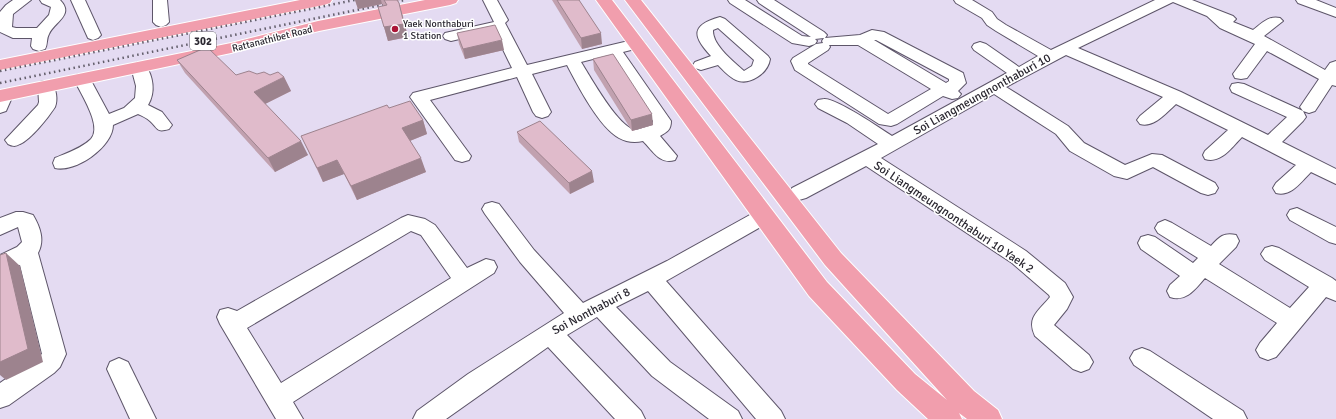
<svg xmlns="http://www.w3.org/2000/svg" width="1336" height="419" font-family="Signika,sans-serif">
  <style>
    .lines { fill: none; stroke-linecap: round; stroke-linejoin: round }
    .minor-casing { stroke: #5d5569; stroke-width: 2 }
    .major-casing { stroke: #fff; stroke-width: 2 }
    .minor { fill: #fff; fill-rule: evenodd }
    .major { fill: #f19ead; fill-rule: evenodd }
    .rail { stroke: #625d6a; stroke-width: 2.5; stroke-dasharray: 1.5 3.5; stroke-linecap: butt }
    .wall { fill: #c1a1af }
    .shaded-wall { fill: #9d838e }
    .building { fill: #e0bbcb; stroke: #9d838e }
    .poi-dot { fill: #ab1536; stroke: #fff; stroke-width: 1.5 }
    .labels { text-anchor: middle; stroke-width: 3; stroke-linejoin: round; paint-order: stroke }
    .far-poi-label { font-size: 10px; fill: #2a2730; stroke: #fff; text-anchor: start }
    .far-street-label { font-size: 10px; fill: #2a2730; stroke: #fff }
    .shield { fill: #fff; stroke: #6a686e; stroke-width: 1 }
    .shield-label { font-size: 11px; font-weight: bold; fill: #2a2730 }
    .street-label { font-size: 12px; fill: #2a2730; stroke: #fff }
  </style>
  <rect width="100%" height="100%" fill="#e4dbf2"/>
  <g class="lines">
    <!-- minor casing -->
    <g class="minor-casing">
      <g id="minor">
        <path d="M13 0H31L13 14 12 27 16 28H37L49 15 51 7 42 3 40 0H60C75 15 54 22 49 34 46 39 48 44 45 49L39 51 33 49 31 46 32 38H13L0 32V12L6 5Z"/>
        <polygon points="71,0 85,0 101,35 98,38 93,40 88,38"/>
        <polygon points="153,0 167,0 169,22 166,25 161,27 156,25 153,22"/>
        <path d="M483 0H497L508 20 505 23 527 65 637 39 643 41 645 44 643 47 623 52 671 121C671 130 667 132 660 136L677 156 675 160C660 165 653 151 643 141 635 143 626 142 619 138 599 127 578 86 567 65L532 74 551 112 548 116 542 118 536 116 533 112 517 77 430 100 471 156 469 160 462 162 455 160 410 97 413 93 512 68 494 31 451 41 445 39 443 36 445 33 494 22ZM609 55 653 121 652 125 636 130C619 129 590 76 581 62Z"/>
        <path d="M728 0H745L802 36 811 37 759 3 757 0H774L824 32 827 35 825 38 860 35 872 30 884 32 963 73 966 83 958 91 961 94 958 98 952 99 943 96 897 124 891 126 879 124 795 70 791 61 793 58 816 44 823 43 822 41 824 38 815 39 817 41 815 44 809 46 792 43 730 3ZM874 40H876L949 79V81L946 83ZM829 45H858L931 89 888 114 808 64V63L828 50 830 47Z"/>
        <path d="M954 0H972L992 12 997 19 1006 25 1051 50 1155 0H1192L1233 16 1236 19 1233 22 1253 30C1261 24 1269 15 1280 18L1283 21 1264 36 1325 70 1330 63 1336 61V86L1332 85 1315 111 1309 113 1303 111 1306 117 1303 121 1282 142 1336 169V184L1311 172C1301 182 1291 197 1276 193L1273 188 1276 183 1296 165 1242 137C1232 147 1221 164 1205 159L1203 155 1205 151 1228 130 1176 104C1166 113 1154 128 1140 124L1137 120 1140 116 1163 97 1066 55 1006 87 1068 126 1084 143 1125 165 1152 154 1162 155 1215 183 1218 188 1215 193 1208 195 1201 193 1153 167 1127 179 1114 176 1070 151 1056 134 994 94 881 158 1026 251 1065 283 1073 297 1067 309 1054 325 1089 355 1093 362 1089 369 1081 372 1073 369 1035 336C1026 317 1039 311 1050 297L1049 295 1012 263 866 166 806 198 799 200 792 198 789 193 792 188 878 144 847 123 818 108 815 104 818 100C820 100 822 99 824 99 836 98 880 128 892 136L1007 73 974 50 972 47 974 44 980 42 986 44 1019 67 1038 56 996 31 987 25 982 18 956 3ZM1173 2 1207 16 1220 28 1255 44 1233 74 1235 78 1241 79 1247 78 1267 51 1319 79 1300 107 1303 111 1244 84 1238 83 1232 84 1230 88 1232 92 1287 117 1268 135 1181 92 1078 48Z"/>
        <polygon points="1296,0 1316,0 1336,8 1336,17 1298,3"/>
        <path d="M720 17 725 19 768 56 770 59C768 73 750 86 736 80 729 77 723 70 718 65L701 70 695 68 693 65 695 62 711 56C692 36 691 25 720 17ZM718 28 754 60 752 66 744 71C734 62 712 45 713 30Z"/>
        <path d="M139 62 145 64C153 76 156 92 148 105L162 112 172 125 169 129C156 133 158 128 150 121 147 118 142 116 138 114L113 125C113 147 75 173 55 168L53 163 55 158C67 153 82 148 91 139 103 126 80 93 74 79L76 75 82 74 88 75 109 114 124 108 135 98 136 86 131 67 133 64Z"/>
        <path d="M46 81 52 82C56 89 58 100 55 107 48 118 31 139 20 144 15 147 12 146 8 144L5 140 38 105 39 102 38 86 40 82Z"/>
        <polygon points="4,90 10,91 13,95 6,111 0,113 0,91"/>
        <polygon points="492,202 499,204 534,250 583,303 667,261 757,211 764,209 771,211 774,216 771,221 666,281 781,411 785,419 756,419 648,291 616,307 670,362 738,411 742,419 709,419 652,376 597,317 567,335 641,411 645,419 615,419 548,347 446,419 413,419 417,411 468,374 564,313 520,262 485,214 482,209 485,204"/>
        <polygon points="1297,208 1336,227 1336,244 1329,242 1290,220 1287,215 1290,210"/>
        <path d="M16 212H23L33 215C40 227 45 240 38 253L66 354 60 367 54 373 9 405 0 408V383L42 354 20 265 0 272V255L17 247 22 242 18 227 0 235V218Z"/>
        <path d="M408 215 425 219 435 225 467 268 486 259 494 261 497 267 494 273 293 402 303 419H276L220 324 217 317 220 310 228 308 237 311 401 218ZM411 231 421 235 451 278 281 383 247 328Z"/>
        <path d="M1165 220 1172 223 1211 246C1219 237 1224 232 1236 235L1239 241 1236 247 1219 264 1290 308 1309 287 1265 260 1261 254 1265 248 1272 246 1279 248 1332 278 1336 281V301L1326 297 1276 357 1268 360 1260 357 1256 350 1260 343 1277 323 1205 278C1196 288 1186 303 1170 297L1167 291 1170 285 1180 276 1141 249 1138 243 1141 237 1148 235 1155 237 1193 263 1198 258 1158 233 1155 228 1158 223Z"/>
        <polygon points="1142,348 1150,351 1243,411 1247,419 1213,419 1134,365 1130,358 1134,351"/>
        <polygon points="119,358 128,362 156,419 130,419 107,369 110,362"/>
      </g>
    </g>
    <!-- major casing -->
    <g class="major-casing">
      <g id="major">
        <polygon points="300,0 332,0 330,3 324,5 0,70 0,60"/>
        <polygon points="425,0 458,0 456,3 450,5 319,31 231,53 0,102 0,90 231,43 318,21"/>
        <polygon points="596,0 612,0 827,282 915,374 947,400 825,265 625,0 641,0 841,253 974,391 998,410 1002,419 967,419 959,413 962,419 928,419 897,390 809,296"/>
      </g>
    </g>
    <!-- minor -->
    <use href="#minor" class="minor"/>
    <!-- major -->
    <use href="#major" class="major"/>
    <!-- rail -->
    <g class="rail">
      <polyline points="0,71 355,0"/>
      <polyline points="0,83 405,0"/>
    </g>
  </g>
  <!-- wall -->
  <g class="wall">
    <polygon points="355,0 401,0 397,1 403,16 408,37 388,41 384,27 384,6 382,4 358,9"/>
    <polygon points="552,0 579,0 602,44 582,49"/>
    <polygon points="457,33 504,50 465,59 459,44"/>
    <polygon points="593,59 653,125 632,131 594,70"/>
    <polygon points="177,60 236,75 270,75 284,77 291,91 265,104 308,155 275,172 185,73"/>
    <polygon points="389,108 423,120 427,134 410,141 426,172 357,200 344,174 323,182 301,136"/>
    <polygon points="517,132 594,182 570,194 519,142"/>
  </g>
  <!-- shaded-wall -->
  <g class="shaded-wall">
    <polygon points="355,0 381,0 382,4 358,9"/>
    <polygon points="399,3 408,37 388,41 384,27"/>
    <polygon points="601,33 602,44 582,49 581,38"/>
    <polygon points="502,40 504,50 465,59 463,49"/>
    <polygon points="284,77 291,91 261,106 254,92"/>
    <polygon points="652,114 653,125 632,131 631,120"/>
    <polygon points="423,120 427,134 407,142 402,128"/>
    <polygon points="301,141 308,155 275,172 268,158"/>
    <polygon points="421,158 426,172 357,200 351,186"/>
    <polygon points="337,160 344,174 323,182 317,168"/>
    <polygon points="592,171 594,182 570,194 569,183"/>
    <polygon points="6,253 20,266 43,362 6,380 0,375 0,362"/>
  </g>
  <!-- building -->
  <g class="building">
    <polygon points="384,0 397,0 399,3 404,24 384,27 378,7 387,5"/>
    <polygon points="557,0 579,0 601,33 581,38"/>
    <polygon points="495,25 502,40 463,49 457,33"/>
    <polygon points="207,47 236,75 249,71 257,74 264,72 270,75 278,72 284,77 254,92 301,141 268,158 177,60"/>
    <polygon points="613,54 652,114 631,120 593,59"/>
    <polygon points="410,101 423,120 402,128 421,158 351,186 337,160 317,168 301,136 387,105 389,108"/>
    <polygon points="540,121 592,171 569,183 517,132"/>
    <polygon points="6,253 28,349 0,362 0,255"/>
  </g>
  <!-- markers -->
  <circle class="poi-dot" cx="395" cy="29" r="4"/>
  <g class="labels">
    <!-- far-poi labels -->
    <g class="far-poi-label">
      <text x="403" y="27">Yaek Nonthaburi<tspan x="403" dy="12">1 Station</tspan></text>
    </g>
    <!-- far-street labels -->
    <g class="far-street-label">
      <text transform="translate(272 38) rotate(-14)" y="4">Rattanathibet Road</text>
    </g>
    <!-- shield labels -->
    <rect class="shield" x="190" y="32" width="26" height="18" rx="3"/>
    <g class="shield-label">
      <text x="203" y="45">302</text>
    </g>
    <!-- street labels -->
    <g class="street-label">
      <text transform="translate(982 94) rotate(-29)" y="4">Soi Liangmeungnonthaburi 10</text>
      <text transform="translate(954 217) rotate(34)" y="4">Soi Liangmeungnonthaburi 10 Yaek 2</text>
      <text transform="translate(591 311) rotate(-28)" y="4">Soi Nonthaburi 8</text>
    </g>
  </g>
</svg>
